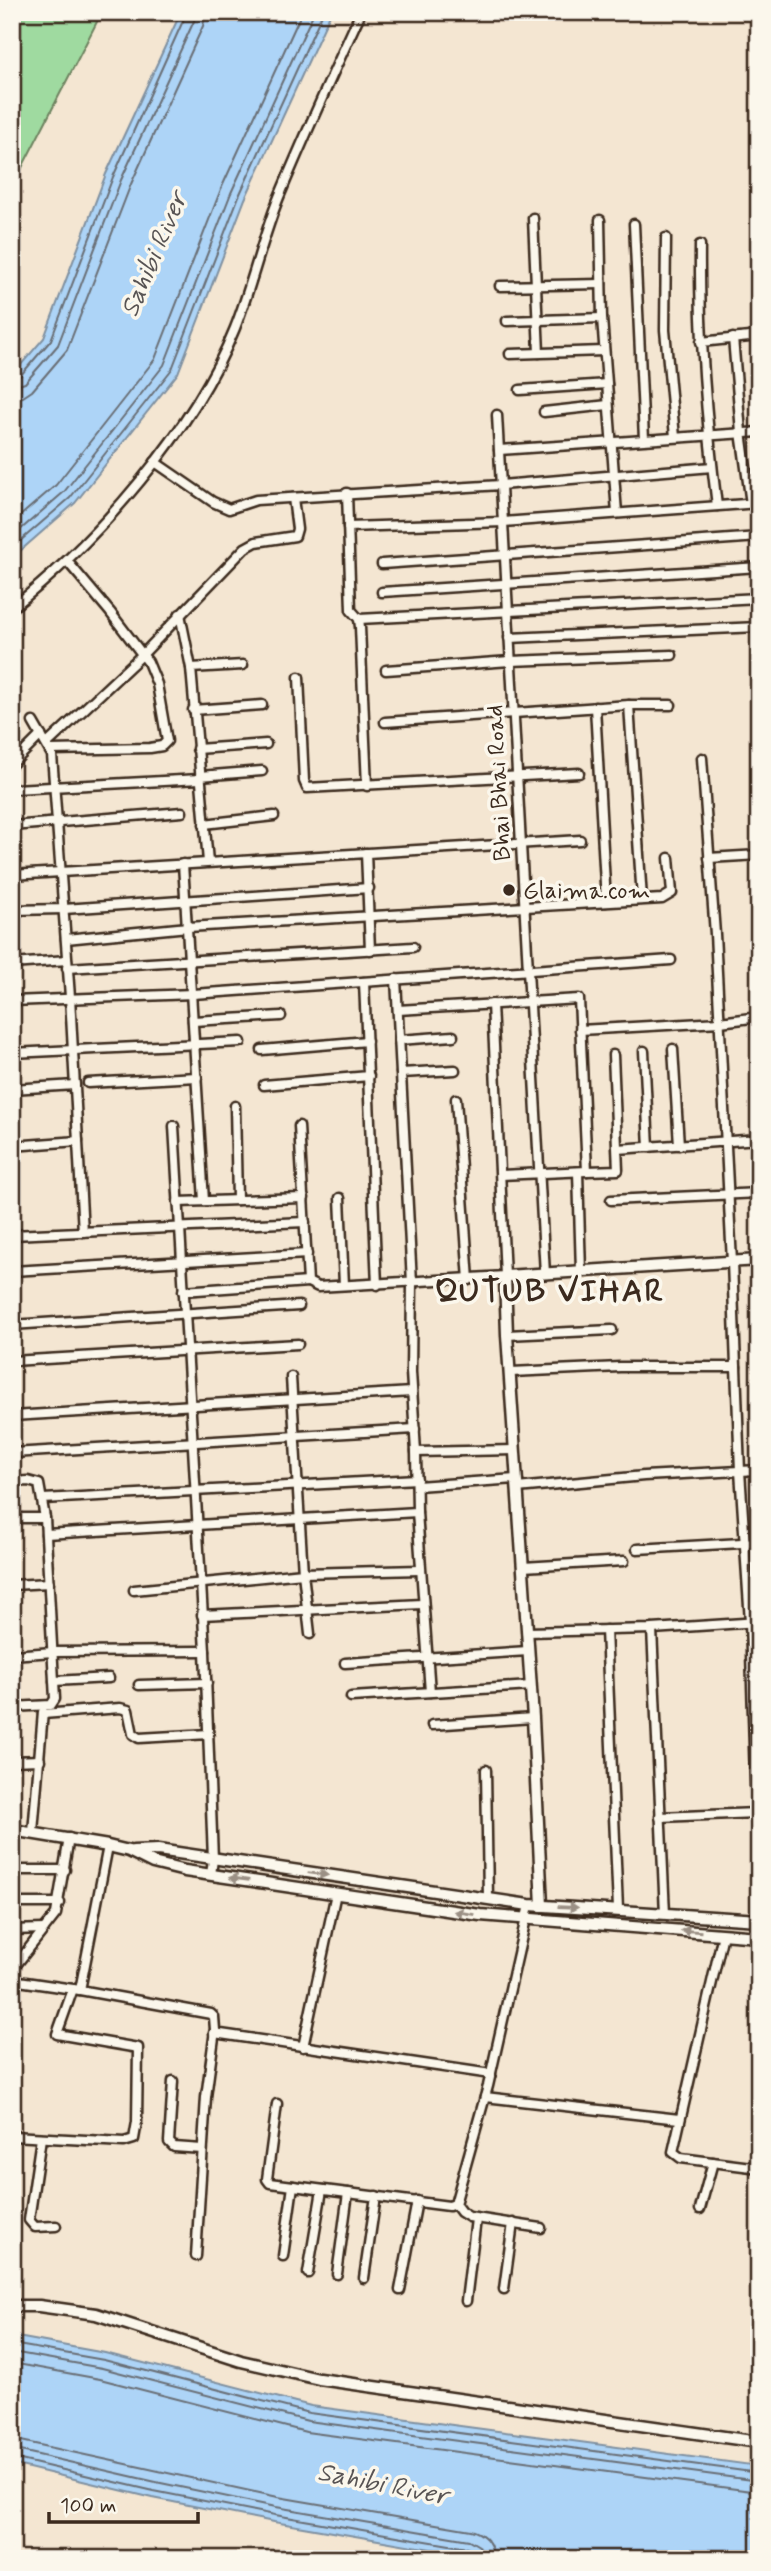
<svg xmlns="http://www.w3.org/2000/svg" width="771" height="2571" font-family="Mynerve,sans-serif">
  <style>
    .green { fill: #9fdaa0; stroke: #6d825f; stroke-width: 2 }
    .water { fill: #add4f7; stroke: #7f90a0; stroke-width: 2 }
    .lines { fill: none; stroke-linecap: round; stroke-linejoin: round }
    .shore { stroke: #696e75; stroke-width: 2 }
    .minor-casing { stroke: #3b2a1e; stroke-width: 13 }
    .tertiary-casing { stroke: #3b2a1e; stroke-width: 15 }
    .minor { stroke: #fbf7ec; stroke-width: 8 }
    .tertiary { stroke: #fbf7ec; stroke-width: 10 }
    .oneway { fill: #9b9085 }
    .poi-dot { fill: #3b2a1e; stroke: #fbf7ec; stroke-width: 2.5 }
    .labels { text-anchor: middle; stroke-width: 7; stroke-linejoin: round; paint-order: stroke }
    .street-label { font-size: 24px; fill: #3b2a1e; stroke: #fbf7ec }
    .poi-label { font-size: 24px; fill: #3b2a1e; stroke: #fbf7ec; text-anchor: start }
    .water-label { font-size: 26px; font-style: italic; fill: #585454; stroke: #fbf7ec }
    .district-label { font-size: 32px; font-weight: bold; letter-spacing: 2px; fill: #3b2a1e; stroke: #fbf7ec }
  </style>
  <rect width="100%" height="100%" fill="#f4e6d2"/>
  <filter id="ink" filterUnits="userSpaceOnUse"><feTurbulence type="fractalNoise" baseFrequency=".0143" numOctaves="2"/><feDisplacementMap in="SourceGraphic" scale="14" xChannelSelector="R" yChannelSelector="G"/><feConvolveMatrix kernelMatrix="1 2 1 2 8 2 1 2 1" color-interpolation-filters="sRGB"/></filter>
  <g filter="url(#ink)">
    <!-- green -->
    <polygon class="green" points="12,12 102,12 12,187"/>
    <!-- water -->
    <g class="water">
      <polygon points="181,12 331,12 245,199 178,373 75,503 12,558 12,375 44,338 106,174"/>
      <polygon points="12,2336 105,2353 311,2406 759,2466 759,2559 488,2559 274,2522 153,2498 12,2464"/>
    </g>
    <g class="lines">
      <!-- shore -->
      <g class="shore">
        <polyline points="12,379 20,376 51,340 113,177 187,12"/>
        <polyline points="12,387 25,383 58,345 121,180 194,21 195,12"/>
        <polyline points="12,398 23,397 32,391 67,350 131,184 203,26 206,12"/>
        <polyline points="12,523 56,485 155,359 221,189 302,12"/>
        <polyline points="12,537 64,492 164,365 231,193 314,12"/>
        <polyline points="12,548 70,498 172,369 239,196 323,12"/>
        <polyline points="12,2344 104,2360 309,2413 759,2473"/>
        <polyline points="12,2352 102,2368 308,2421 759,2481"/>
        <polyline points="12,2363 100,2379 306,2432 759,2492"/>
        <path d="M12 2439 278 2497 471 2530C485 2534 493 2544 493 2559"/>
        <polyline points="12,2449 156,2482 276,2507 469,2540 479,2546 483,2559"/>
        <polyline points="12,2458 154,2491 275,2515 467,2548 473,2552 474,2559"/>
      </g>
      <!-- minor casing -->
      <g class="minor-casing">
        <g id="minor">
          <polyline points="533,218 539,353"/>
          <polyline points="600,220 602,318 617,513"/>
          <polyline points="634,224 644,439"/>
          <polyline points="666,238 665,330 675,437"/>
          <path d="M700 245C699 332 706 419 717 506"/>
          <polyline points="500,286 601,284"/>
          <polyline points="507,321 602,318"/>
          <polyline points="733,338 741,432 751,504"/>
          <polyline points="701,342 759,336"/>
          <polyline points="510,354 604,351"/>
          <polyline points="520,390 607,384"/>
          <polyline points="544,412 608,405"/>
          <polyline points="497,415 545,1274"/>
          <polyline points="499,450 759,432"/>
          <polyline points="155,462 213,502 229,509 256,500 501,485 712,467"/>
          <polyline points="347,493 351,610 359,619 360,627 367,786"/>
          <polyline points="348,527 503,522 759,503"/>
          <polyline points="382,564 759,537"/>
          <polyline points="382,592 759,567"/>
          <path d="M12 608C98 540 194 430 235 328 252 285 262 239 279 197 305 135 333 73 361 12"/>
          <polyline points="180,614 191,668 208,862"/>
          <polyline points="359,619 759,598"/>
          <polyline points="509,638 759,627"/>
          <polyline points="191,668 243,665"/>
          <polyline points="386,670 510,661 672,655"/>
          <polyline points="299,677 304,781 307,788 579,773"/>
          <polyline points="629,705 642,899"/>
          <polyline points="595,707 606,902"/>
          <polyline points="193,710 262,705"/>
          <polyline points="33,722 52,755 70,997 83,1232"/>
          <polyline points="385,722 629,705 671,705"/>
          <polyline points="47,744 142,655 245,548 256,542 295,536 297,529 293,498"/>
          <polyline points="197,749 266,744"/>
          <polyline points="51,750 150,748 162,746 167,741 157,684 148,662 110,612 67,561"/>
          <polyline points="702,758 715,934 732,1262 740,1471 750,1622 759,1904"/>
          <polyline points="12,764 41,735"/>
          <polyline points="200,776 262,771"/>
          <polyline points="14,789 200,779"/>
          <polyline points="204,824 274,816"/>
          <polyline points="12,826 182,812"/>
          <polyline points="366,853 370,950"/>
          <polyline points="709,858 759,855"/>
          <polyline points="183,864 204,1201"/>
          <polyline points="12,875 580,840"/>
          <polyline points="12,910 64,909 369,888"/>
          <polyline points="66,939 188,927 662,899 672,893 669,858"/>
          <polyline points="12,964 67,960"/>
          <polyline points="67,968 413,947"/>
          <polyline points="396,979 412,1283 411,1372 416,1452 417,1512 430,1692"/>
          <polyline points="364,982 377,1285"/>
          <polyline points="12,1001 193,994 671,960"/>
          <polyline points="398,1010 579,999 587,1171 501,1175"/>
          <polyline points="193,1021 281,1016"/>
          <polyline points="580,1030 720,1022 759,1017"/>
          <polyline points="399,1040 453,1036"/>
          <polyline points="673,1049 679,1145"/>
          <polyline points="262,1050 367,1041"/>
          <polyline points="644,1051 649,1147"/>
          <polyline points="12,1053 241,1042"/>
          <polyline points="401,1073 455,1070"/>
          <polyline points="88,1083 197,1077"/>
          <polyline points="264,1085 369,1076"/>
          <polyline points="12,1089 75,1085"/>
          <polyline points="456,1099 469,1280"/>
          <polyline points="235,1106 237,1200"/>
          <polyline points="174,1126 205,1651 213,1859 211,1875"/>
          <polyline points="299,1126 308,1282 318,1287 505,1276 492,1004"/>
          <polyline points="12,1146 78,1141"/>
          <polyline points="618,1149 759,1139"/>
          <polyline points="587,1171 618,1170 613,1055"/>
          <polyline points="578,1172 581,1272"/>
          <polyline points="340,1198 344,1285"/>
          <polyline points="611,1200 759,1193"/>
          <polyline points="178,1202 304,1198"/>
          <polyline points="12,1235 305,1222"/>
          <polyline points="12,1271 307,1254"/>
          <polyline points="183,1291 308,1282"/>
          <polyline points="12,1325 299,1306"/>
          <polyline points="507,1335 612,1330"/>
          <polyline points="12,1361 298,1344"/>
          <polyline points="511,1372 620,1367 736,1367"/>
          <polyline points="12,1416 412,1392"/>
          <polyline points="416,1452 515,1450"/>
          <polyline points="12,1453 415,1429"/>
          <polyline points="12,1482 28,1481 39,1484 45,1518"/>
          <polyline points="417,1486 516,1479"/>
          <polyline points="517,1488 644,1476 759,1470"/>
          <polyline points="43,1499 417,1479"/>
          <polyline points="12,1518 45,1518 55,1699 51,1705 12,1707"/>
          <polyline points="46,1534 417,1512"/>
          <polyline points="637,1549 759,1542"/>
          <polyline points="523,1567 624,1561"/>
          <polyline points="12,1585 49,1583"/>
          <polyline points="134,1590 303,1573 291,1377"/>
          <polyline points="202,1615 422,1604"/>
          <polyline points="652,1629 665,1914"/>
          <polyline points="606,1630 618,1909"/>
          <polyline points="527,1632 652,1629 759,1622"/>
          <polyline points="310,1634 303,1573 420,1570"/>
          <polyline points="12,1655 53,1652 205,1651"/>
          <polyline points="345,1663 528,1651"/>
          <polyline points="54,1681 109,1678"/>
          <polyline points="139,1685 207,1683"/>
          <polyline points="351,1697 531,1686"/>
          <polyline points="43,1714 120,1708 128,1710 133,1734 139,1738 209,1734"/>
          <polyline points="432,1725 533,1718"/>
          <polyline points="12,1761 40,1760"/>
          <polyline points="486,1770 488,1899"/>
          <polyline points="660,1817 756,1813"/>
          <polyline points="33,1832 43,1712"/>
          <polyline points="12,1870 65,1870"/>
          <polyline points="12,1903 60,1903"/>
          <polyline points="12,1930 44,1929"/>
          <polyline points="723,1934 673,2152 681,2158 759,2168"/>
          <polyline points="12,1970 56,1914 69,1838"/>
          <polyline points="12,1980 80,1990 108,1846"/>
          <polyline points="80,1990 211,2014 214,2017 215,2030 206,2097 196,2256"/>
          <polyline points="214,2033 491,2074"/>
          <polyline points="303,2047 336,1893"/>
          <polyline points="173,2081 169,2142 174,2147 202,2149"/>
          <polyline points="485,2097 679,2119"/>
          <polyline points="277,2104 267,2179 270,2183 449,2206 455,2204 488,2086 529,1905"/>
          <polyline points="12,2136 124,2142 134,2139 137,2122 138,2048 57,2034 73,1989"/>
          <polyline points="41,2138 29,2220 35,2227 56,2226"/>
          <polyline points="455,2204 461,2212 469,2217 541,2228"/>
          <polyline points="700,2209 713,2162"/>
          <polyline points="283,2256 293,2186"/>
          <polyline points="308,2273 322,2190"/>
          <polyline points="337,2274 348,2193"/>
          <polyline points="364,2278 376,2196"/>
          <polyline points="504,2289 513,2223"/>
          <polyline points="400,2290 417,2201"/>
          <polyline points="466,2301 476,2219"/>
        </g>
      </g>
      <!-- tertiary casing -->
      <g class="tertiary-casing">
        <g id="tertiary">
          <polyline points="12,1830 108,1846 129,1851 153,1863 185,1871 480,1915 759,1937"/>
          <polyline points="133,1851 158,1850 529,1905 759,1920"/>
          <polyline points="542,1906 533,1718 507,1335 505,1276 759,1260"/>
          <polyline points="12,2306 39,2306 96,2314 241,2361 319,2379 759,2442"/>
        </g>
      </g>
      <!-- minor -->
      <use href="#minor" class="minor"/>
      <!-- tertiary -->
      <use href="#tertiary" class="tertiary"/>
    </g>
    <!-- one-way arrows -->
    <defs><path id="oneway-solid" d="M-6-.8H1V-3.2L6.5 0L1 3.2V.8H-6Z" transform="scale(1.75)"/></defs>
    <g class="oneway">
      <use href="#oneway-solid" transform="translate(318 1874) rotate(8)"/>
      <use href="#oneway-solid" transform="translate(239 1879) rotate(-172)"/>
      <use href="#oneway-solid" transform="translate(568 1907) rotate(2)"/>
      <use href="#oneway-solid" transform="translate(464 1913) rotate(-171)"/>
      <use href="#oneway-solid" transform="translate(691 1931) rotate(-176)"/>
    </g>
  </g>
  <!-- markers -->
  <circle class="poi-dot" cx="509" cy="890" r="7"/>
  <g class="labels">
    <!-- street labels -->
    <g class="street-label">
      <text transform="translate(498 783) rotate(-93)" y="8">Bhai Bhai Road</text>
    </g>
    <!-- poi labels -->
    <g class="poi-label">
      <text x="523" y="898">Glaima.com</text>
    </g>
    <!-- water labels -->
    <g class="water-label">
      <text transform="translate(153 254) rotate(-67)" y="9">Sahibi River</text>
      <text transform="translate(383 2483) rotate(11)" y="9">Sahibi River</text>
    </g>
    <!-- district labels -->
    <g class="district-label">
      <text x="550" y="1301">QUTUB VIHAR</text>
    </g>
  </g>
  <!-- margin -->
  <rect width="771" height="2571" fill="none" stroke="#fbf7ec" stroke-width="42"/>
  <rect x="21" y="21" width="729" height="2529" fill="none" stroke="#3b2a1e" stroke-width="2.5" filter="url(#ink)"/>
  <!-- scale -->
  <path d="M49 2512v10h149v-10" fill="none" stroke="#3b2a1e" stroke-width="3.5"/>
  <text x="60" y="2512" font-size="21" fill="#3b2a1e" stroke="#fbf7ec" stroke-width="5" paint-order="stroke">100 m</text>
</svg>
